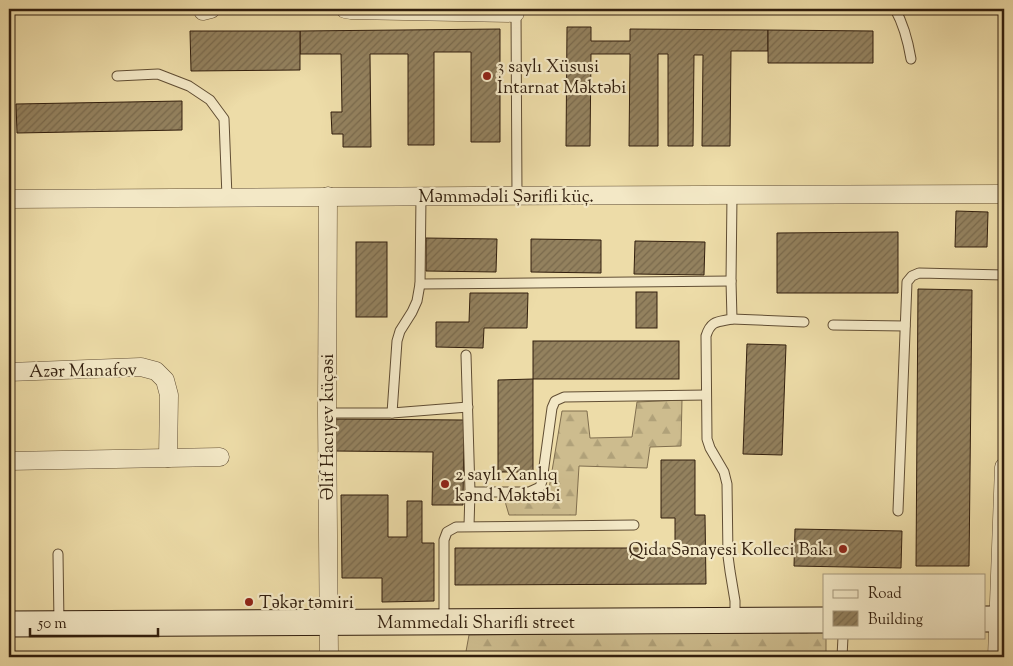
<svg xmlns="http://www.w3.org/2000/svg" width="1013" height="666" font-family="'Sorts Mill Goudy',serif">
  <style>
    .forest { fill: url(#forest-firs); stroke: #806e4e }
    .building { fill: url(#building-hatch); stroke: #321f0e }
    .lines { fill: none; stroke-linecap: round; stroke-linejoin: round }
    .lane-casing { stroke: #614e34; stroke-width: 11 }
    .street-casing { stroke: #614e34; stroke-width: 19 }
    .secondary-casing { stroke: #321f0e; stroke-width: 27 }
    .lane { stroke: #f3e8c6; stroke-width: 9 }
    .street { stroke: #f3e8c6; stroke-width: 18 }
    .secondary { stroke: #f3e8c6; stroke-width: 25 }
    .poi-dot { fill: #8f2418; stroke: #f3e8c6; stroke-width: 2 }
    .labels { text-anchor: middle; stroke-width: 4.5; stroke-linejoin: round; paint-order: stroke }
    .poi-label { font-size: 18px; fill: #321f0e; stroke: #f3e8c6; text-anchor: start }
    .street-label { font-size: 18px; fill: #321f0e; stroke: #f3e8c6 }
  </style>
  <defs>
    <pattern id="forest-firs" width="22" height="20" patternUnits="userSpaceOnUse" patternTransform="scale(1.25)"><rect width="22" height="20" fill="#cdbc8e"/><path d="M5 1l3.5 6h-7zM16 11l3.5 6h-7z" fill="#b0a179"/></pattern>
    <pattern id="building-hatch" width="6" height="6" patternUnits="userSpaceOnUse" patternTransform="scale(1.25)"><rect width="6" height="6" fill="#93815e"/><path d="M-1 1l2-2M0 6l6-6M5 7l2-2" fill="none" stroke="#79694c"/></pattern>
  </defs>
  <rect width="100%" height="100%" fill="#eddca8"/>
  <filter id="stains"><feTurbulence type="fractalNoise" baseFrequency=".004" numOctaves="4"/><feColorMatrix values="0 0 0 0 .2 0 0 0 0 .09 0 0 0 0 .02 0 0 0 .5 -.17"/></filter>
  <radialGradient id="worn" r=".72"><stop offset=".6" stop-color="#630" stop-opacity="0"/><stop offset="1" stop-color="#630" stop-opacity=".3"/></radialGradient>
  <!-- forest -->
  <g class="forest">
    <polygon points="682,400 681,446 650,447 647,468 579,466 576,515 509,515 504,498 548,495 562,411 587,411 590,438 632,437 637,402"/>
    <polygon points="824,632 824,637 826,637 826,657 465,657 469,635"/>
  </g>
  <!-- building -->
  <g class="building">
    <polygon points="567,27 591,27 591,41 630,41 630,29 768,30 768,51 731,51 730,146 702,146 703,55 694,55 693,146 668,146 668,54 658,54 658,146 629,146 630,54 591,54 590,146 566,146"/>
    <polygon points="500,29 500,142 471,142 471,52 434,52 434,145 408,145 408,54 370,54 371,147 343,147 343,134 332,134 331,112 342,112 341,54 300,54 300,31"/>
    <polygon points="768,30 873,31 873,63 768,63"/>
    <polygon points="190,31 300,31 300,70 191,71"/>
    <polygon points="182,101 182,130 17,133 16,104"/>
    <polygon points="956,211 988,212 987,247 955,247"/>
    <polygon points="898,232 898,293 777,293 777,233"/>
    <polygon points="426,238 497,239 496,272 426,271"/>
    <polygon points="531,239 601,240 601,273 531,272"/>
    <polygon points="635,241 705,242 704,275 634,274"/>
    <rect x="356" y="242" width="31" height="75"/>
    <polygon points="918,289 972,290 969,566 916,566"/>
    <rect x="636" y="292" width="21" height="36"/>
    <polygon points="470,293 528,293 527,328 484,328 483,348 436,347 436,322 469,322"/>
    <rect x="533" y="341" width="146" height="38"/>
    <polygon points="747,344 786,345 782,455 743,454"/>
    <polygon points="533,379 533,472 498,472 498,380"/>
    <polygon points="334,419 464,420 463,505 432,505 433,452 334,451"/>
    <polygon points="661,460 695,460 695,515 705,515 706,584 455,585 455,548 675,548 675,518 661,518"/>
    <polygon points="341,495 388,495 388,537 407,537 407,501 422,501 422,543 434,543 434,601 382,602 382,578 342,578"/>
    <polygon points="795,529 902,531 901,568 794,566"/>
    <rect x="235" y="653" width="35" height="4"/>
    <polygon points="224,654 224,657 33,657 33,656"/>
    <polygon points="957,656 957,657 865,657"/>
  </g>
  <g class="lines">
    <!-- lane casing -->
    <g class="lane-casing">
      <g id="lane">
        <path d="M895 9C904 25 908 41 911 59"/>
        <polyline points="516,12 517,196"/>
        <polyline points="117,76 158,74 189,86 210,100 224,119 227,197"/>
        <path d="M732 196 731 281 732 319C718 322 711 320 706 336L707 439 710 448 724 472 727 484 728 556 730 571 735 601V620"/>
        <polyline points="420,284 731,281"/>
        <polyline points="732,319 804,322"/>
        <polyline points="833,325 905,326"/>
        <polyline points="466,355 470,492 469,526"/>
        <polyline points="327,413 392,413 468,407"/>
        <polyline points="392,413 397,341 400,331 412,312 417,301 420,284 421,196"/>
        <polyline points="470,492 529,492 540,487 542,481 552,408 555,401 564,397 706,395"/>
        <polyline points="898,511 907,282 912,276 919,273 1004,275"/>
        <polyline points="58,554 59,623"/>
        <polyline points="444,621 444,540 447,532 456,527 634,525"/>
        <polyline points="842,657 843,637"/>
      </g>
    </g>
    <!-- street casing -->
    <g class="street-casing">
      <g id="street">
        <polyline points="345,9 351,10 515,13"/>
        <polyline points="203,11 211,9"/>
        <polyline points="328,196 327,413 329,657"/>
        <path d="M9 199C341 195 672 196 1004 194"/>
        <polyline points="9,372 141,367 156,371 165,380 169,395 168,458"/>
        <polyline points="9,461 220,457"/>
        <polyline points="997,657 1004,467"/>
      </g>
    </g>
    <!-- secondary casing -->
    <g class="secondary-casing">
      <g id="secondary">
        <polyline points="984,619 1004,619"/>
        <polyline points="9,624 824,620"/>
      </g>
    </g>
    <!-- lane -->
    <use href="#lane" class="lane"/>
    <!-- street -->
    <use href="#street" class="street"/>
    <!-- secondary -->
    <use href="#secondary" class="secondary"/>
  </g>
  <!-- markers -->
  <g class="poi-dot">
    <circle cx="487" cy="76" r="5"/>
    <circle cx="445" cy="484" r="5"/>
    <circle cx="843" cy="549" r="5"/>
    <circle cx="249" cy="602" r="5"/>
  </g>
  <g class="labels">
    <!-- poi labels -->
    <g class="poi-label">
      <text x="497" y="72">3 saylı Xüsusi<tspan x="497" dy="21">İntarnat Məktəbi</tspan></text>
      <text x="455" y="480">2 saylı Xanlıq<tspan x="455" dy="21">kənd Məktəbi</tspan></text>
      <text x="833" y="555" text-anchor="end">Qida Sənayesi Kolleci Bakı</text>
      <text x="259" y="608">Təkər təmiri</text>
    </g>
    <!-- street labels -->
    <g class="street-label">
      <text x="506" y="202">Məmmədəli Şərifli küç.</text>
      <text transform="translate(83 370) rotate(-1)" y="6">Azər Manafov</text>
      <text transform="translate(327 427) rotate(-90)" y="6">Əlif Hacıyev küçəsi</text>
      <text x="476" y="628">Mammedali Sharifli street</text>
    </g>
  </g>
  <!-- margin -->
  <rect width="1013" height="666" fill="none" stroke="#eddca8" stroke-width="30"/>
  <rect x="10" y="10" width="993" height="646" fill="none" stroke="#321f0e" stroke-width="2.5"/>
  <rect x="15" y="15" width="983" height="636" fill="none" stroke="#321f0e"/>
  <!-- legend -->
  <rect x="823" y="574" width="162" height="65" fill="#f3e8c6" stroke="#a6987c"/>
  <rect x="833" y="590" width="25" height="8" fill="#f3e8c6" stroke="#a6987c"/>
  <text x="868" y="598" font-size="15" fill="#321f0e">Road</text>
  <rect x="833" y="611" width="25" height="15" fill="url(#building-hatch)" stroke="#a6987c"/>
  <text x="868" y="624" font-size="15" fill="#321f0e">Building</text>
  <!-- scale -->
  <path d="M30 628v8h128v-8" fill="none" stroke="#321f0e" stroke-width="2.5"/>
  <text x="38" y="628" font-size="15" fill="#321f0e" stroke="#f3e8c6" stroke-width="4" paint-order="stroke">50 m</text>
  <rect width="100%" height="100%" filter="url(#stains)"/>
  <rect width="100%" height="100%" fill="url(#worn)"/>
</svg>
